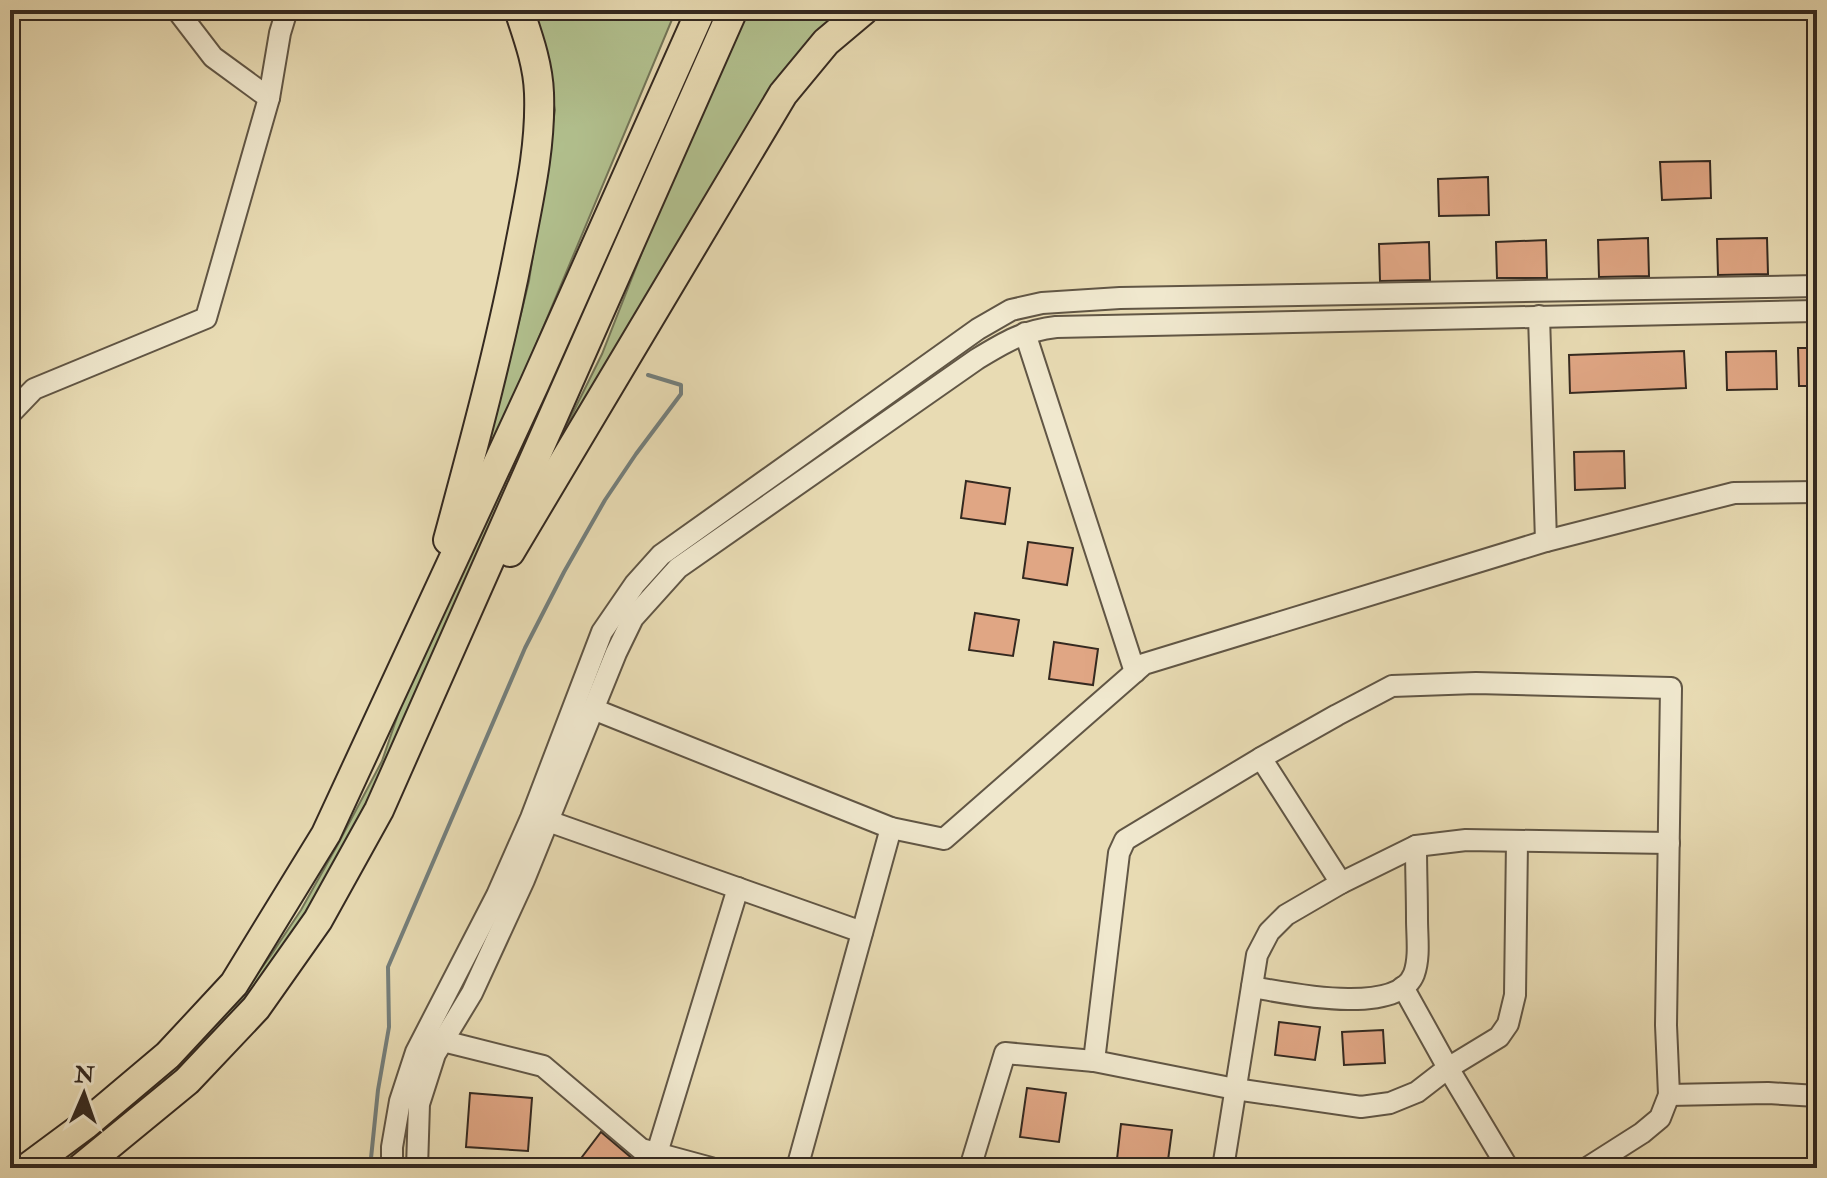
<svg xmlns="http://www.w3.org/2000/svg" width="1827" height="1178" font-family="'IM FELL Double Pica',serif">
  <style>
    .green { fill: #b2c18f; stroke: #737558; stroke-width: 2 }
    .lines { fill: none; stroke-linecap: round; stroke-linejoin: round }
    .stream { stroke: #747f7c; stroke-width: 4 }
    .building { fill: #e0a684; stroke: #342920; stroke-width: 2 }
    .minor-casing { stroke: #615645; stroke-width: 24 }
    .highway-casing { stroke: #342920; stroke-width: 32 }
    .minor { stroke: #f0e8ce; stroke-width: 20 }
    .highway { stroke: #e8dbb3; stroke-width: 28 }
  </style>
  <rect width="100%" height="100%" fill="#e8dbb3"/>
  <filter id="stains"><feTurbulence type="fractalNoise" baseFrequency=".0025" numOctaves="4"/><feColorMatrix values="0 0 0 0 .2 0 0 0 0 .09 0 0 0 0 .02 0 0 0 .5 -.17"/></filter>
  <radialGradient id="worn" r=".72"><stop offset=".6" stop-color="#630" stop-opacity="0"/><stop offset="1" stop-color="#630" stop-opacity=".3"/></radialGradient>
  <!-- green -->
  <g class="green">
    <polygon points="531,10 676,10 481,476 529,281 555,110 541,40"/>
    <path d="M710 10H720L389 756C339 861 283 969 200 1053 187 1065 172 1077 158 1088 130 1112 102 1136 75 1160L63 1168H49L196 1045 237 1002 271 955 301 910 338 844 382 761 406 691Z"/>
    <polygon points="746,10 848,10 550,459 602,354 648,237"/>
  </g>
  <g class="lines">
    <!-- stream -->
    <polyline class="stream" points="370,1168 378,1090 389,1027 388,967 525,648 564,572 605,500 636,454 681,394 681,385 648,375"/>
  </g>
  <!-- building -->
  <g class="building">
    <polygon points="1710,161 1711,198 1662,200 1660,162"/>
    <polygon points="1488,177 1489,215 1439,216 1438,179"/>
    <polygon points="1648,238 1649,276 1599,277 1598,240"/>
    <polygon points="1767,238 1768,274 1718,275 1717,239"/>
    <polygon points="1546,240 1547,278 1497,278 1496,242"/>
    <polygon points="1429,242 1430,280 1380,281 1379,244"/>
    <polygon points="1798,348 1817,348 1817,386 1799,386"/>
    <polygon points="1684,351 1686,388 1570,393 1569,355"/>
    <polygon points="1776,351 1777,389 1727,390 1726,352"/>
    <polygon points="1624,451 1625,488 1575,490 1574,452"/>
    <polygon points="966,481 1010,488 1005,524 961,518"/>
    <polygon points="1028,542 1073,548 1067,585 1023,578"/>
    <polygon points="975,613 1019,620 1013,656 969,650"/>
    <polygon points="1054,642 1098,649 1093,685 1049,679"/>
    <polygon points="1279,1022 1320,1027 1315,1060 1275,1055"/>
    <polygon points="1383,1030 1385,1063 1344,1065 1342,1032"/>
    <polygon points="1027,1088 1066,1093 1059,1142 1020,1137"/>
    <polygon points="470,1093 532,1098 528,1151 466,1147"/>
    <polygon points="1121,1124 1172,1130 1167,1168 1116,1168"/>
    <polygon points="601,1132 633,1159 658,1168 597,1168 582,1157"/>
  </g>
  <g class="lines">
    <!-- minor casing -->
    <g class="minor-casing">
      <g id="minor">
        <polyline points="269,98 280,33 287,10"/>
        <polyline points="1539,316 1546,541"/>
        <polyline points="1025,333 1135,672"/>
        <polyline points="10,414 34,389 206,318 269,98 213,57 180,14 179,10"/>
        <polyline points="593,709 891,828 944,839 1144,664 1546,541 1734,493 1817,492"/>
        <polyline points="1261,758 1341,883"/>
        <polyline points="548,821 862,932"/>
        <path d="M1252 987C1287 993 1397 1017 1414 974 1420 957 1417 937 1417 919 1417 895 1416 870 1416 846"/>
        <polyline points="1403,987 1448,1068 1508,1168"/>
        <polyline points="443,1041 543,1066 641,1149 711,1168"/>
        <polyline points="1094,1061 1119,853 1125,840 1261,758 1337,715 1392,686 1476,683 1671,688 1666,1025 1669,1095 1660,1118 1642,1133 1587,1168"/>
        <polyline points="1669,1095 1768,1093 1817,1096"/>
        <polyline points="657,1153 738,888"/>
        <polyline points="392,1168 392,1147 400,1101 416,1052 497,895 531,818 602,632 635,584 661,555 978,329 1011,310 1042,303 1120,298 1817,286"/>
        <path d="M417 1168 419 1104 435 1054 472 993 524 880 616 653 633 618 678 568 977 359C1005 342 1023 331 1056 327L1817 311"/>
        <polyline points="797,1168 891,828"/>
        <polyline points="970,1168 1005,1053 1094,1061 1235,1089 1361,1107 1390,1103 1417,1092 1448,1068 1499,1037 1508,1024 1515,995 1517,841"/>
        <polyline points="1223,1168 1257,955 1269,932 1286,915 1341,883 1416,846 1466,840 1669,843"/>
      </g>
    </g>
    <!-- highway casing -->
    <g class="highway-casing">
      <g id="highway">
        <path d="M448 540C474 444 500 348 519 250 529 198 541 146 539 93 538 64 528 37 519 10"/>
        <polyline points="510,552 783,94 826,42 864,10"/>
        <polyline points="27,1168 85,1125 168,1055 234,984 326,834 534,385 701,10"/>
        <polyline points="81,1168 187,1081 256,1008 318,920 379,810 733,10"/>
      </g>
    </g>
    <!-- minor -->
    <use href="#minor" class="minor"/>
    <!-- highway -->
    <use href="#highway" class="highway"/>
  </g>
  <!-- margin -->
  <rect width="1827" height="1178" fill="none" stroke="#e8dbb3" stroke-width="40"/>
  <rect x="12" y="12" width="1803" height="1154" fill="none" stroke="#342920" stroke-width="4"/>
  <rect x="20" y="20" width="1787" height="1138" fill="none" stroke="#342920" stroke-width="2"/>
  <!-- north arrow -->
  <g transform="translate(84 1094) rotate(2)" stroke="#f0e8ce" stroke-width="6" paint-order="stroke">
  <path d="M0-6L14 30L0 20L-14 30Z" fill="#342920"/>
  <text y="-12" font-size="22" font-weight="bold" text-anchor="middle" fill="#342920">N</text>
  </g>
  <rect width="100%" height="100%" filter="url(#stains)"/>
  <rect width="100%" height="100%" fill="url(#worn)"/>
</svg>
